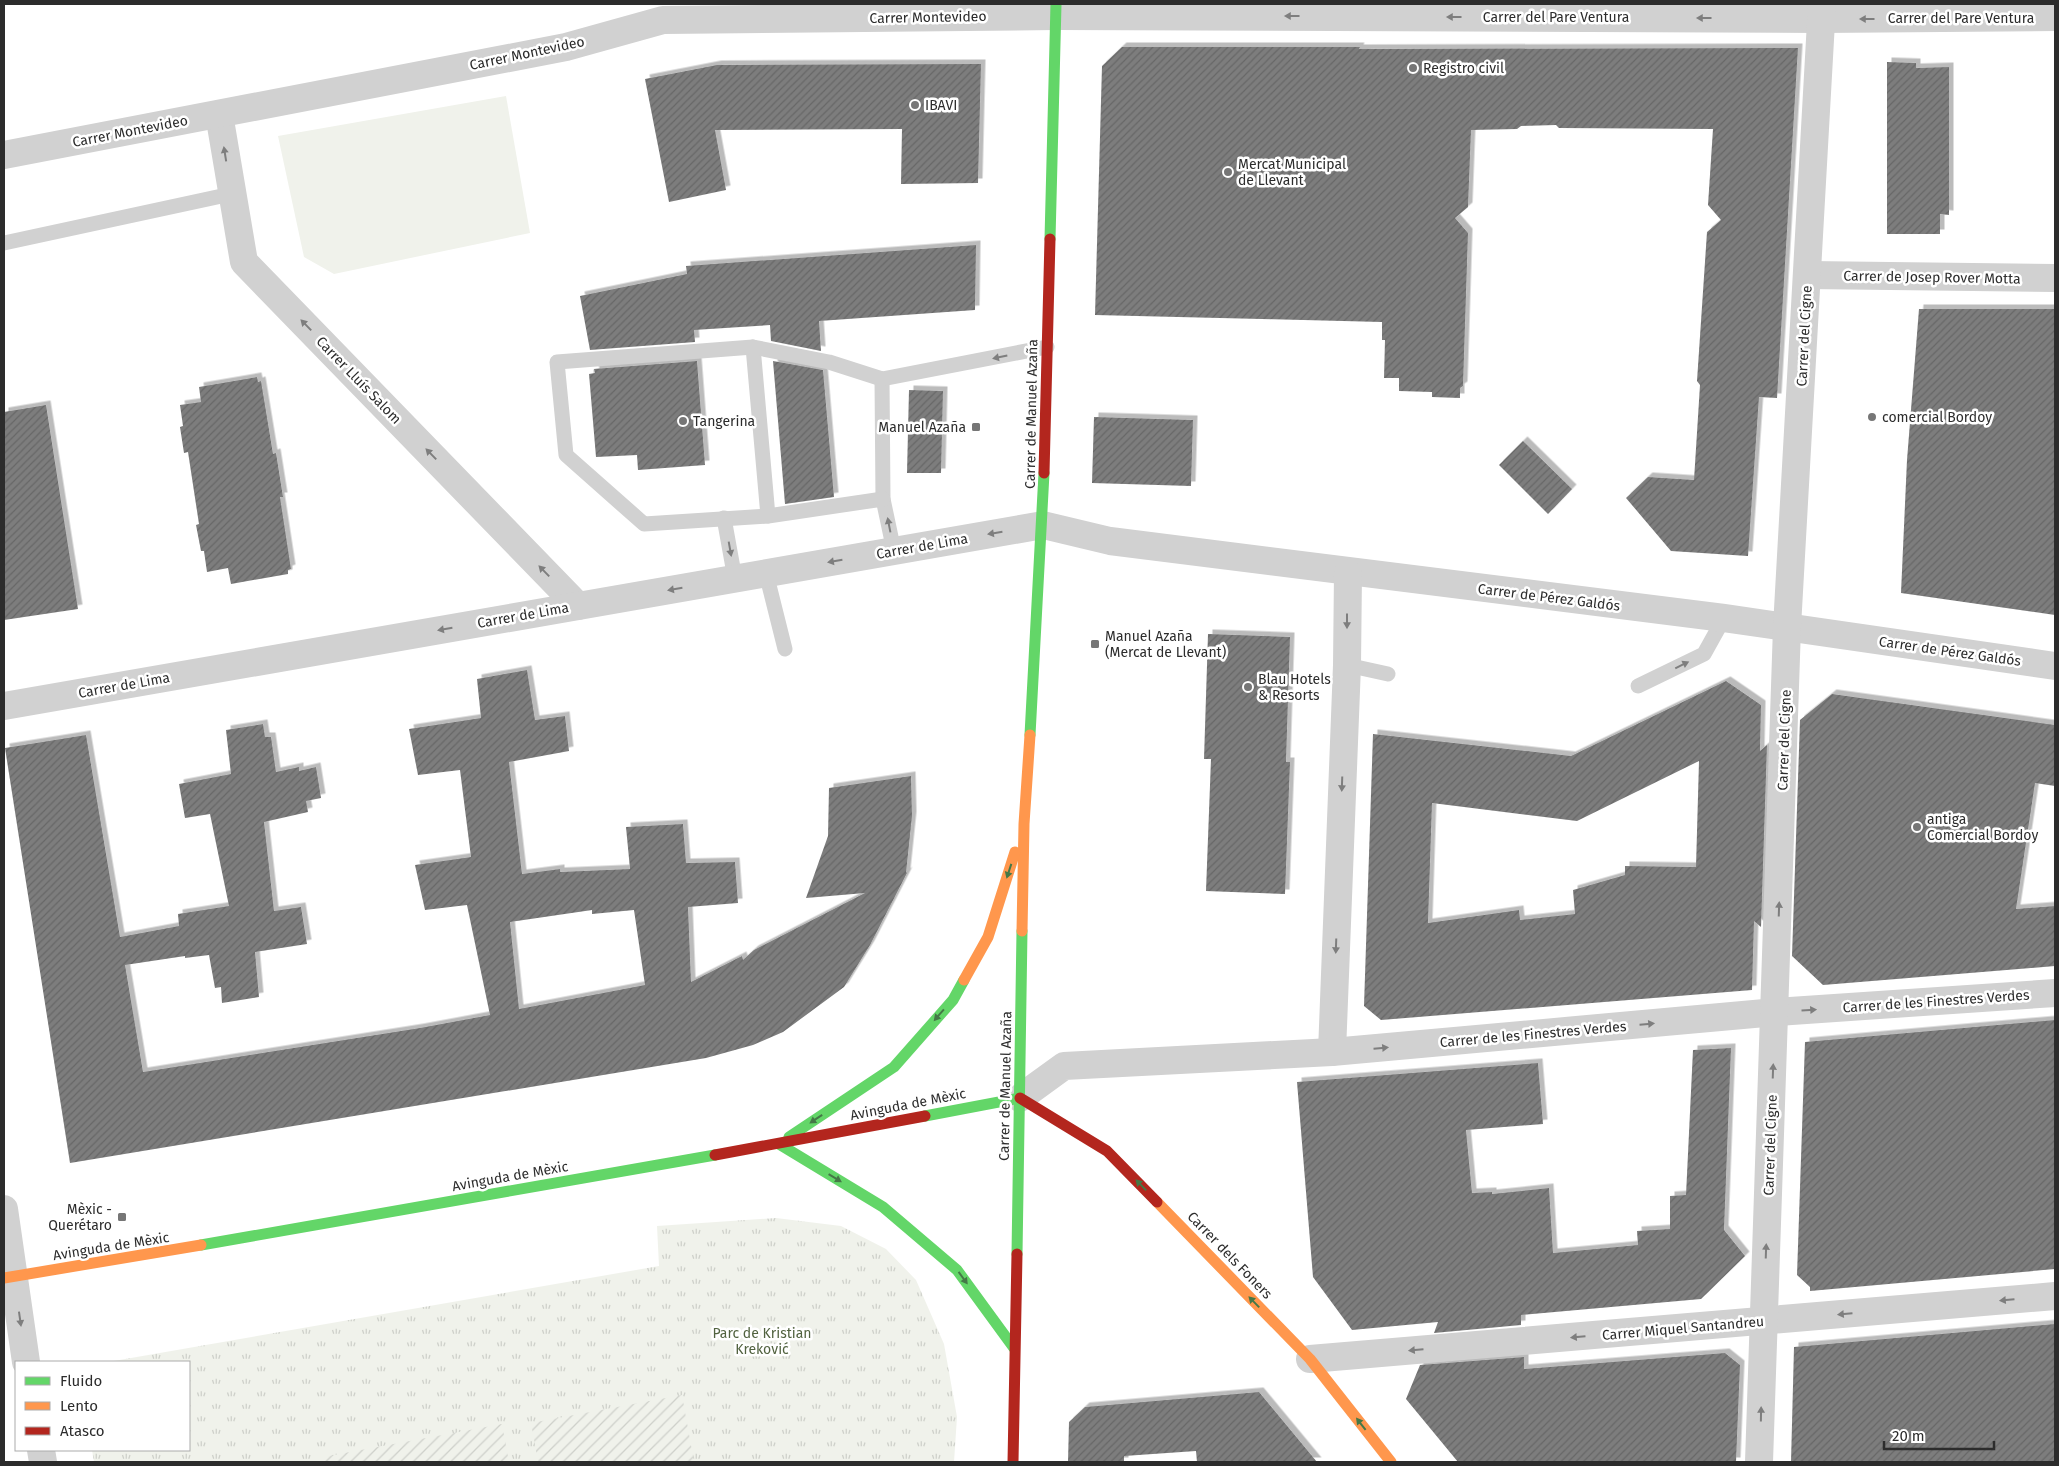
<svg xmlns="http://www.w3.org/2000/svg" width="2059" height="1466" font-family="'Fira Sans',sans-serif">
  <style>
    .grass { fill: #f0f2eb }
    .park { fill: url(#park-tufts) }
    .garden { fill: url(#garden-furrows) }
    .building { fill: url(#building-hatch); fill-rule: evenodd; filter: url(#shadow) }
    .lines { fill: none; stroke-linecap: round; stroke-linejoin: round }
    .lane { stroke: #d1d1d1; stroke-width: 15 }
    .street { stroke: #d1d1d1; stroke-width: 28 }
    .fast { stroke: #63d668; stroke-width: 11 }
    .slow { stroke: #ff974d; stroke-width: 11 }
    .jam { stroke: #b3261e; stroke-width: 11 }
    .oneway { fill: #7e7e7e }
    .oneway2 { fill: #457847 }
    .poi-dot { fill: #767676; stroke: #fff; stroke-width: 2 }
    .labels { text-anchor: middle; stroke-width: 5; stroke-linejoin: round; paint-order: stroke }
    .street-label { font-size: 14px; fill: #2c2c2c; stroke: #fff }
    .poi-label { font-size: 14px; fill: #2c2c2c; stroke: #fff; text-anchor: start }
    .park-label { font-size: 14px; fill: #51623f; stroke: #fff }
  </style>
  <defs>
    <pattern id="park-tufts" width="24" height="20" patternUnits="userSpaceOnUse" patternTransform="scale(1.25)"><rect width="24" height="20" fill="#f0f2eb"/><path d="M3 7l-1-3M5 7V3M7 7l1-3M15 17l-1-3M17 17v-4M19 17l1-3" fill="none" stroke="#ced0ca"/></pattern>
    <pattern id="garden-furrows" width="10" height="10" patternUnits="userSpaceOnUse" patternTransform="scale(1.25)"><rect width="10" height="10" fill="#f0f2eb"/><path d="M-1 1l2-2M0 10L10 0M9 11l2-2" fill="none" stroke="#ced0ca"/></pattern>
    <pattern id="building-hatch" width="6" height="6" patternUnits="userSpaceOnUse" patternTransform="scale(1.25)"><rect width="6" height="6" fill="#7d7d7d"/><path d="M-1 1l2-2M0 6l6-6M5 7l2-2" fill="none" stroke="#676767"/></pattern>
    <filter id="shadow"><feDropShadow dx="4.5" dy="-4.5" stdDeviation="0" flood-color="#0004"/></filter>
  </defs>
  <rect width="100%" height="100%" fill="#fff"/>
  <!-- grass -->
  <polygon class="grass" points="506,96 530,233 334,274 304,257 278,136"/>
  <!-- park -->
  <polygon class="park" points="776,1218 841,1226 886,1249 916,1280 944,1344 957,1417 954,1462 94,1462 92,1450 189,1450 189,1362 108,1362 659,1266 657,1226"/>
  <!-- garden -->
  <g class="garden">
    <polygon points="682,1395 694,1462 538,1462 531,1423"/>
    <polygon points="502,1424 509,1462 324,1462 323,1457"/>
  </g>
  <!-- building -->
  <g class="building">
    <polygon points="1122,47 1360,47 1359,49 1798,48 1777,398 1759,397 1748,556 1671,551 1626,498 1648,477 1694,480 1700,385 1697,381 1707,232 1721,220 1708,205 1713,129 1559,128 1556,125 1521,126 1517,129 1471,130 1468,207 1455,218 1468,233 1463,386 1460,388 1460,398 1432,397 1432,392 1399,391 1399,378 1384,378 1385,340 1382,340 1382,322 1095,315 1102,66"/>
    <polygon points="1887,62 1916,63 1916,68 1949,67 1949,215 1940,214 1940,234 1887,234"/>
    <polygon points="981,64 978,183 901,184 902,129 715,130 726,190 669,202 645,79 717,65"/>
    <polygon points="976,245 975,310 819,321 821,351 771,341 770,325 694,330 695,342 590,350 580,296 687,274 686,266"/>
    <polygon points="1919,309 2055,309 2055,615 1901,593 1907,460"/>
    <polygon points="697,361 705,465 638,470 637,455 596,457 589,374 595,373 594,369"/>
    <polygon points="773,361 823,370 834,497 785,504"/>
    <polygon points="257,377 258,382 261,381 273,454 276,453 283,497 280,497 291,569 288,570 288,574 231,584 228,568 207,572 204,551 201,551 196,525 199,524 188,452 184,453 180,427 183,426 180,405 201,402 199,387"/>
    <polygon points="909,390 943,391 941,473 907,473"/>
    <polygon points="46,405 78,609 4,620 4,412"/>
    <polygon points="1094,417 1193,420 1191,486 1092,483"/>
    <polygon points="1523,441 1572,489 1548,514 1499,465"/>
    <polygon points="1208,634 1290,637 1286,762 1290,762 1285,894 1206,891 1211,759 1204,759"/>
    <path d="M527 670 535 720 565 716 569 751 509 762 522 874 560 869V872L630 869 626 827 683 824 686 863 735 862 738 903 688 907 691 982 742 956 743 960 754 950 865 893 806 898 828 836 829 788 911 776 912 816 906 873 908 871 870 945 844 987 783 1032 753 1045 706 1058 70 1163 5 748 86 735 120 937 179 926 178 914 229 906 210 814 185 818 179 784 231 774 226 730 263 724 265 737H271L276 772 299 767V771L316 767 321 798 306 801 308 812 264 822 274 911 301 907 307 944 255 952 259 997 222 1003 221 987 215 988 209 955 185 958V956L125 965 143 1072 420 1028 490 1015 467 905 425 910 415 865 471 857 460 770 418 775 409 729 481 718 477 679ZM592 910V914L634 910 645 985 519 1009 510 922Z"/>
    <path d="M1726 681 1761 705 1760 751 1767 745 1761 927 1754 921 1752 990 1381 1020 1364 1006 1373 734 1571 756ZM1699 761 1696 867 1625 866V875L1573 890 1575 914 1520 920 1519 910 1428 923 1432 803 1577 821Z"/>
    <polygon points="1832,694 2055,725 2055,786 2035,783 2016,909 2055,906 2055,966 1823,985 1792,956 1800,720"/>
    <polygon points="2055,1020 2055,1269 1810,1291 1810,1287 1797,1275 1805,1042"/>
    <polygon points="1731,1048 1724,1230 1745,1256 1701,1299 1521,1315 1521,1325 1434,1333 1438,1322 1352,1330 1313,1277 1297,1082 1538,1063 1543,1124 1466,1130 1472,1193 1492,1192 1492,1194 1549,1188 1553,1253 1638,1245 1637,1231 1670,1229 1670,1196 1686,1195 1693,1050"/>
    <polygon points="2055,1324 2055,1462 1791,1462 1794,1347"/>
    <polygon points="1725,1353 1740,1365 1736,1462 1458,1462 1406,1399 1420,1365 1524,1357 1524,1369"/>
    <polygon points="1259,1392 1317,1462 1197,1462 1196,1451 1124,1456 1124,1462 1068,1462 1069,1422 1085,1407"/>
  </g>
  <g class="lines">
    <!-- lane -->
    <g class="lane">
      <polyline points="4,243 231,194"/>
      <polyline points="753,347 768,516"/>
      <polyline points="882,379 883,499 894,551"/>
      <polyline points="883,499 768,516 644,524 566,455 557,362 753,347 829,362 882,379 1047,347"/>
      <polyline points="724,518 735,579"/>
      <polyline points="766,573 785,649"/>
      <polyline points="1347,665 1388,674"/>
      <polyline points="1638,686 1704,654 1724,618"/>
    </g>
    <!-- street -->
    <g class="street">
      <polyline points="219,114 244,262 578,606"/>
      <polyline points="4,155 566,47 663,20 1056,16 1821,19 2055,17"/>
      <polyline points="1808,275 2055,278"/>
      <polyline points="4,706 1043,525 1110,541 1724,618 2055,666"/>
      <polyline points="1332,1052 1347,665 1348,573"/>
      <polyline points="1020,1098 1064,1066 1332,1052 1776,1012 2055,993"/>
      <polyline points="4,1209 26,1362"/>
      <polyline points="1310,1359 2055,1296"/>
      <polyline points="41,1450 43,1462"/>
      <polyline points="1759,1462 1787,627 1822,4"/>
    </g>
    <!-- fast -->
    <g class="fast">
      <polyline points="1050,239 1056,4"/>
      <polyline points="1030,735 1044,473"/>
      <polyline points="925,1116 1020,1098"/>
      <polyline points="789,1137 894,1067 953,1000 964,980"/>
      <polyline points="779,1144 883,1207 957,1270 1014,1348"/>
      <polyline points="201,1245 715,1155"/>
      <polyline points="1017,1254 1022,931"/>
    </g>
    <!-- slow -->
    <g class="slow">
      <polyline points="1022,931 1024,824 1030,735"/>
      <polyline points="964,980 988,937 1015,852"/>
      <polyline points="1157,1202 1310,1359 1391,1462"/>
      <polyline points="4,1278 201,1245"/>
    </g>
    <!-- jam -->
    <g class="jam">
      <polyline points="1044,473 1050,239"/>
      <polyline points="1020,1098 1107,1151 1157,1202"/>
      <polyline points="715,1155 925,1116"/>
      <polyline points="1013,1462 1017,1254"/>
    </g>
  </g>
  <!-- one-way arrows -->
  <defs><path id="oneway-solid" d="M-6-.8H1V-3.2L6.5 0L1 3.2V.8H-6Z" transform="scale(1.25)"/></defs>
  <g class="oneway">
    <use href="#oneway-solid" transform="translate(1292 16) rotate(-180)"/>
    <use href="#oneway-solid" transform="translate(1454 17) rotate(-180)"/>
    <use href="#oneway-solid" transform="translate(1704 18) rotate(-180)"/>
    <use href="#oneway-solid" transform="translate(1867 19) rotate(180)"/>
    <use href="#oneway-solid" transform="translate(225 154) rotate(-99)"/>
    <use href="#oneway-solid" transform="translate(306 325) rotate(-134)"/>
    <use href="#oneway-solid" transform="translate(1000 357) rotate(168)"/>
    <use href="#oneway-solid" transform="translate(431 454) rotate(-134)"/>
    <use href="#oneway-solid" transform="translate(889 525) rotate(-101)"/>
    <use href="#oneway-solid" transform="translate(995 533) rotate(171)"/>
    <use href="#oneway-solid" transform="translate(730 549) rotate(80)"/>
    <use href="#oneway-solid" transform="translate(835 561) rotate(170)"/>
    <use href="#oneway-solid" transform="translate(544 571) rotate(-134)"/>
    <use href="#oneway-solid" transform="translate(675 589) rotate(170)"/>
    <use href="#oneway-solid" transform="translate(1347 621) rotate(90)"/>
    <use href="#oneway-solid" transform="translate(445 629) rotate(170)"/>
    <use href="#oneway-solid" transform="translate(1682 665) rotate(-26)"/>
    <use href="#oneway-solid" transform="translate(1342 784) rotate(92)"/>
    <use href="#oneway-solid" transform="translate(1779 909) rotate(-88)"/>
    <use href="#oneway-solid" transform="translate(1336 946) rotate(92)"/>
    <use href="#oneway-solid" transform="translate(1809 1010) rotate(-4)"/>
    <use href="#oneway-solid" transform="translate(1647 1024) rotate(-5)"/>
    <use href="#oneway-solid" transform="translate(1381 1048) rotate(-5)"/>
    <use href="#oneway-solid" transform="translate(1773 1071) rotate(-88)"/>
    <use href="#oneway-solid" transform="translate(1766 1251) rotate(-88)"/>
    <use href="#oneway-solid" transform="translate(2007 1300) rotate(175)"/>
    <use href="#oneway-solid" transform="translate(1845 1314) rotate(175)"/>
    <use href="#oneway-solid" transform="translate(20 1319) rotate(82)"/>
    <use href="#oneway-solid" transform="translate(1578 1337) rotate(175)"/>
    <use href="#oneway-solid" transform="translate(1416 1350) rotate(175)"/>
    <use href="#oneway-solid" transform="translate(1761 1414) rotate(-89)"/>
  </g>
  <g class="oneway2">
    <use href="#oneway-solid" transform="translate(1009 871) rotate(108)"/>
    <use href="#oneway-solid" transform="translate(939 1015) rotate(131)"/>
    <use href="#oneway-solid" transform="translate(816 1119) rotate(146)"/>
    <use href="#oneway-solid" transform="translate(835 1178) rotate(31)"/>
    <use href="#oneway-solid" transform="translate(1141 1185) rotate(-134)"/>
    <use href="#oneway-solid" transform="translate(963 1278) rotate(54)"/>
    <use href="#oneway-solid" transform="translate(1254 1302) rotate(-134)"/>
    <use href="#oneway-solid" transform="translate(1361 1424) rotate(-128)"/>
  </g>
  <!-- markers -->
  <g class="poi-dot">
    <circle cx="1413" cy="68" r="5"/>
    <circle cx="915" cy="105" r="5"/>
    <circle cx="1228" cy="172" r="5"/>
    <circle cx="1872" cy="417" r="5"/>
    <circle cx="683" cy="421" r="5"/>
    <rect x="971" y="422" width="10" height="10" rx="2.5"/>
    <rect x="1090" y="639" width="10" height="10" rx="2.5"/>
    <circle cx="1248" cy="687" r="5"/>
    <circle cx="1917" cy="827" r="5"/>
    <rect x="117" y="1212" width="10" height="10" rx="2.5"/>
  </g>
  <g class="labels">
    <!-- street labels -->
    <g class="street-label">
      <text transform="translate(928 17) rotate(-1)" y="5">Carrer Montevideo</text>
      <text x="1556" y="22">Carrer del Pare Ventura</text>
      <text x="1961" y="23">Carrer del Pare Ventura</text>
      <text transform="translate(527 53) rotate(-12)" y="5">Carrer Montevideo</text>
      <text transform="translate(130 131) rotate(-11)" y="5">Carrer Montevideo</text>
      <text transform="translate(1932 277) rotate(1)" y="5">Carrer de Josep Rover Motta</text>
      <text transform="translate(1804 336) rotate(-87)" y="5">Carrer del Cigne</text>
      <text transform="translate(359 380) rotate(46)" y="5">Carrer Lluís Salom</text>
      <text transform="translate(1031 414) rotate(-89)" y="5">Carrer de Manuel Azaña</text>
      <text transform="translate(922 546) rotate(-10)" y="5">Carrer de Lima</text>
      <text transform="translate(1549 597) rotate(7)" y="5">Carrer de Pérez Galdós</text>
      <text transform="translate(523 615) rotate(-10)" y="5">Carrer de Lima</text>
      <text transform="translate(1950 651) rotate(8)" y="5">Carrer de Pérez Galdós</text>
      <text transform="translate(124 685) rotate(-10)" y="5">Carrer de Lima</text>
      <text transform="translate(1784 740) rotate(-88)" y="5">Carrer del Cigne</text>
      <text transform="translate(1936 1001) rotate(-4)" y="5">Carrer de les Finestres Verdes</text>
      <text transform="translate(1533 1034) rotate(-5)" y="5">Carrer de les Finestres Verdes</text>
      <text transform="translate(1005 1086) rotate(-89)" y="5">Carrer de Manuel Azaña</text>
      <text transform="translate(908 1104) rotate(-11)" y="5">Avinguda de Mèxic</text>
      <text transform="translate(1770 1145) rotate(-88)" y="5">Carrer del Cigne</text>
      <text transform="translate(510 1176) rotate(-10)" y="5">Avinguda de Mèxic</text>
      <text transform="translate(111 1246) rotate(-9)" y="5">Avinguda de Mèxic</text>
      <text transform="translate(1230 1255) rotate(46)" y="5">Carrer dels Foners</text>
      <text transform="translate(1683 1328) rotate(-5)" y="5">Carrer Miquel Santandreu</text>
    </g>
    <!-- poi labels -->
    <g class="poi-label">
      <text x="1423" y="73">Registro civil</text>
      <text x="925" y="110">IBAVI</text>
      <text x="1238" y="169">Mercat Municipal<tspan x="1238" dy="16">de Llevant</tspan></text>
      <text x="1882" y="422">comercial Bordoy</text>
      <text x="693" y="426">Tangerina</text>
      <text x="966" y="432" text-anchor="end">Manuel Azaña</text>
      <text x="1105" y="641">Manuel Azaña<tspan x="1105" dy="16">(Mercat de Llevant)</tspan></text>
      <text x="1258" y="684">Blau Hotels<tspan x="1258" dy="16">&amp; Resorts</tspan></text>
      <text x="1927" y="824">antiga<tspan x="1927" dy="16">Comercial Bordoy</tspan></text>
      <text x="112" y="1214" text-anchor="end">Mèxic -<tspan x="112" dy="16">Querétaro</tspan></text>
    </g>
    <!-- park labels -->
    <g class="park-label">
      <text x="762" y="1338">Parc de Kristian<tspan x="762" dy="16">Kreković</tspan></text>
    </g>
  </g>
  <!-- border -->
  <rect width="2059" height="1466" fill="none" stroke="#2c2c2c" stroke-width="10"/>
  <!-- legend -->
  <rect x="15" y="1361" width="175" height="90" fill="#ffffff" stroke="#ababab"/>
  <rect x="25" y="1377" width="25" height="8" fill="#63d668" stroke="#ababab"/>
  <text x="60" y="1386" font-size="15" fill="#2c2c2c">Fluido</text>
  <rect x="25" y="1402" width="25" height="8" fill="#ff974d" stroke="#ababab"/>
  <text x="60" y="1411" font-size="15" fill="#2c2c2c">Lento</text>
  <rect x="25" y="1427" width="25" height="8" fill="#b3261e" stroke="#ababab"/>
  <text x="60" y="1436" font-size="15" fill="#2c2c2c">Atasco</text>
  <!-- scale -->
  <path d="M1884 1441v8h110v-8" fill="none" stroke="#2c2c2c" stroke-width="2.5"/>
  <text x="1892" y="1441" font-size="15" fill="#2c2c2c" stroke="#ffffff" stroke-width="4" paint-order="stroke">20 m</text>
</svg>
